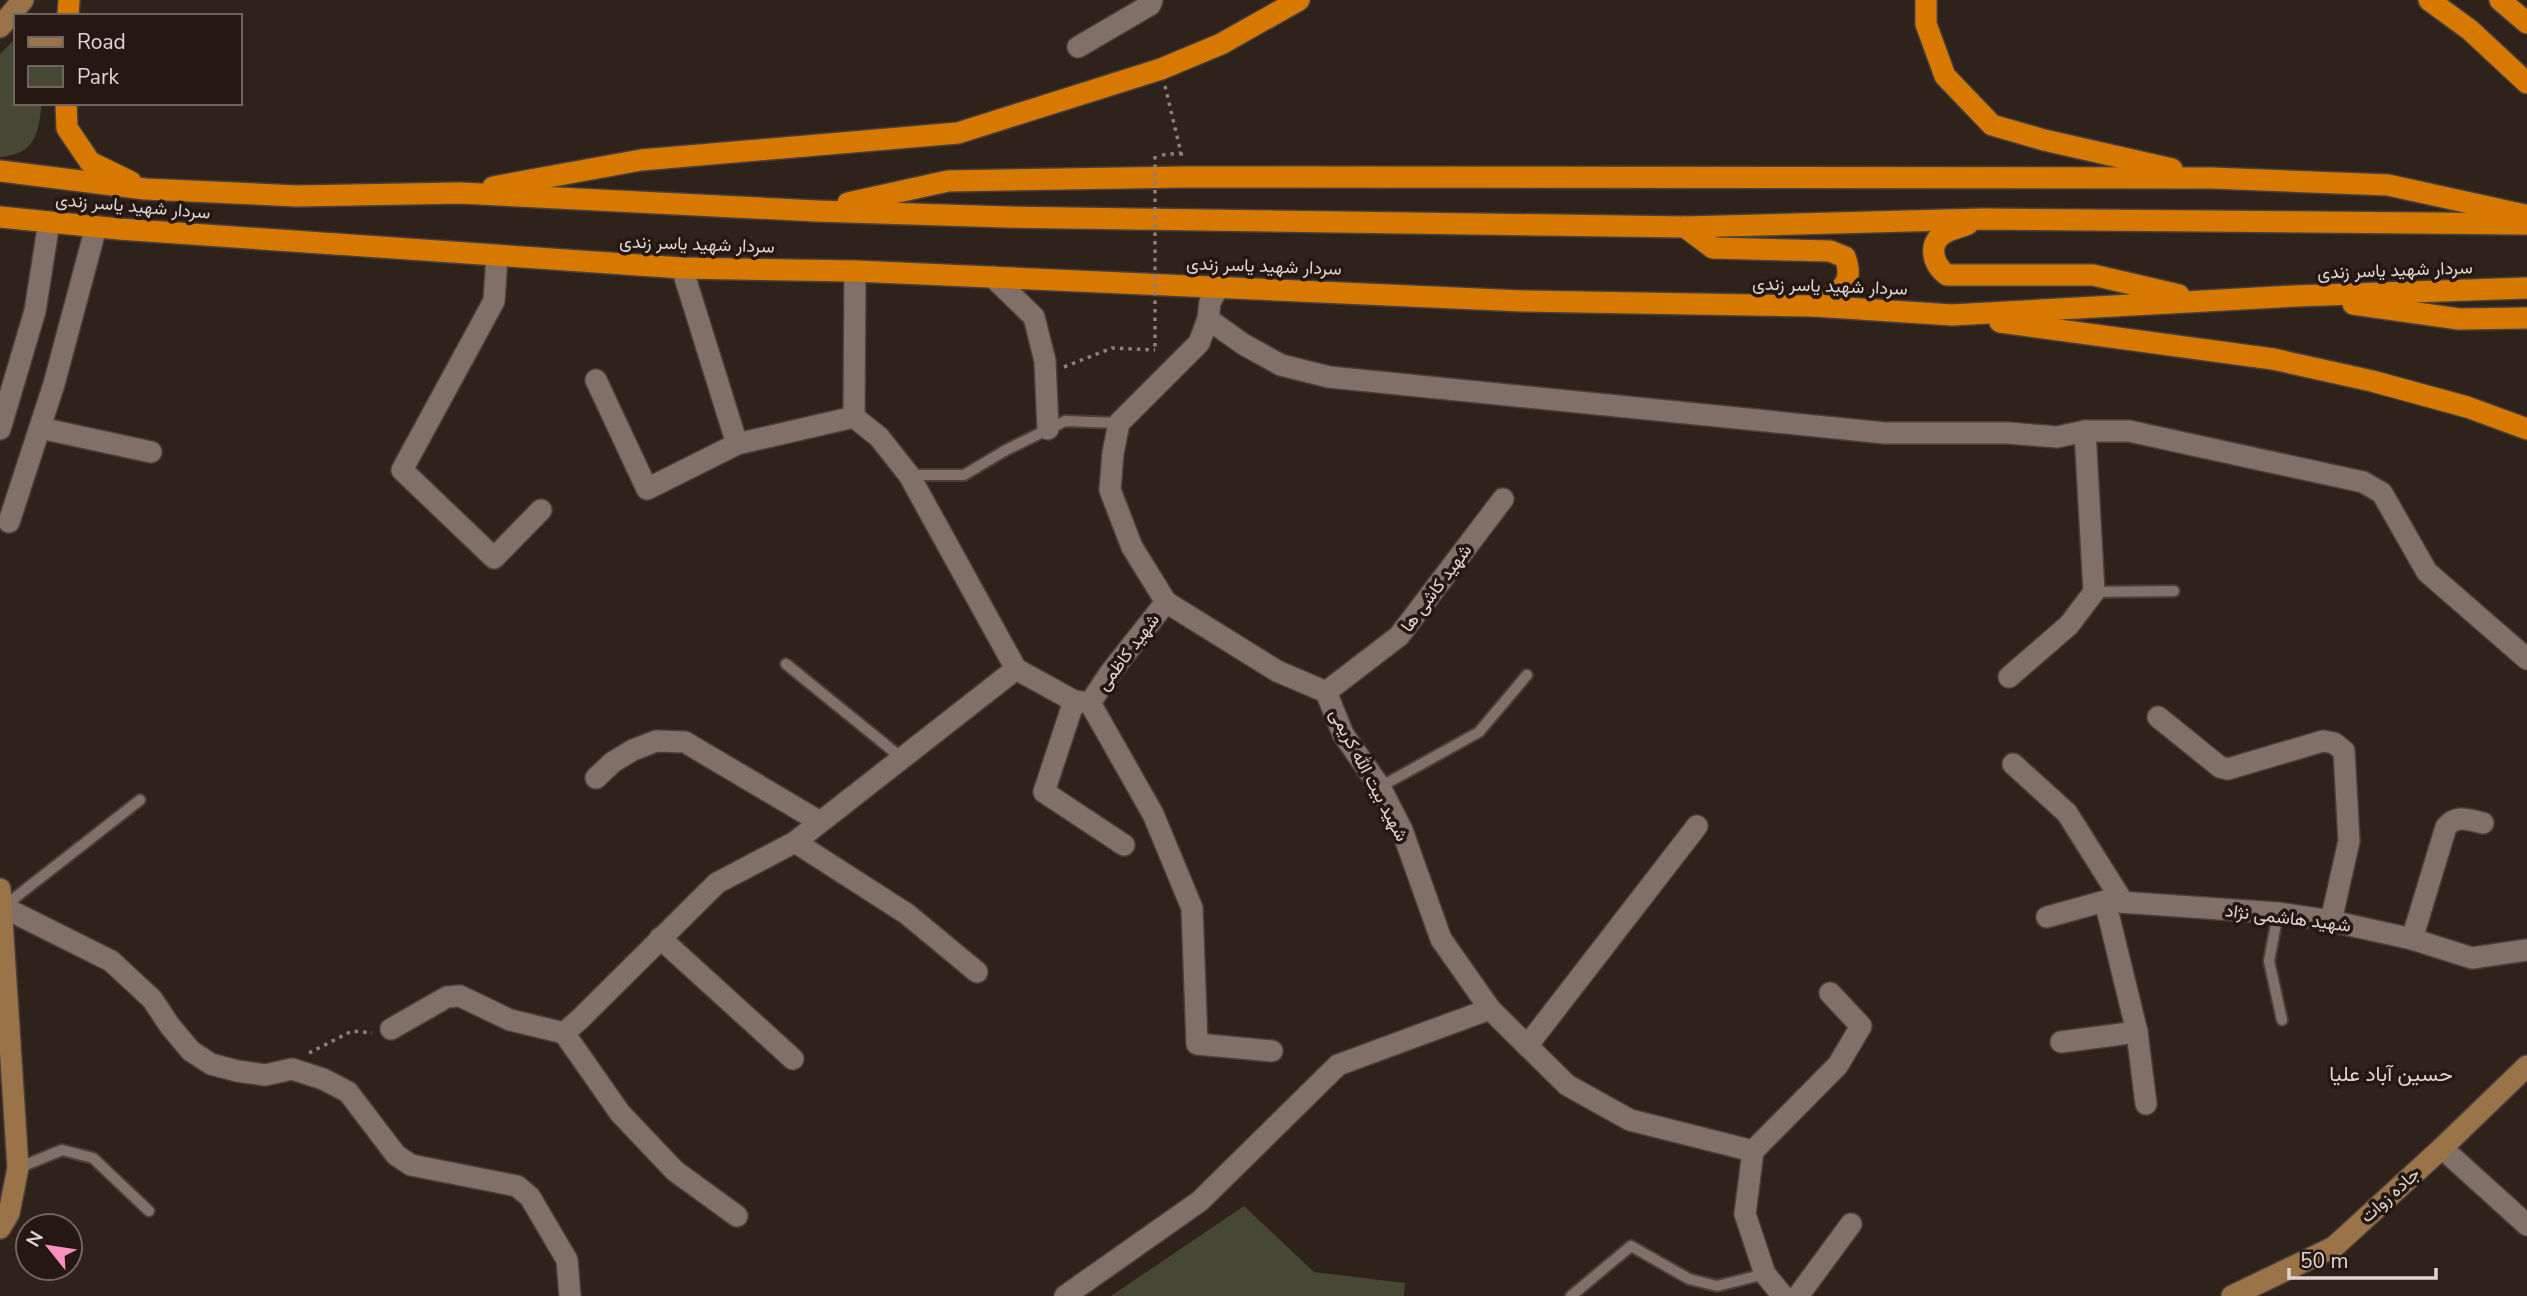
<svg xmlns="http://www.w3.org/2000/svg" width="2527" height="1296" font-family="'Nunito Sans',Vazirmatn,sans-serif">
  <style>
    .green { fill: #464734 }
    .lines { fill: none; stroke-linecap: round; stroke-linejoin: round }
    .lane-casing { stroke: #4a403b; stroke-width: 14 }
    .street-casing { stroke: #4a403b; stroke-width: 24 }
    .secondary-casing { stroke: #4a403b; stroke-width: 24 }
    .highway-casing { stroke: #4a403b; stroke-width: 24 }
    .path { stroke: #8b807b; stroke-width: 3.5; stroke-dasharray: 3.5 5; stroke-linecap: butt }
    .lane { stroke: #807068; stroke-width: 10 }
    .street { stroke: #807068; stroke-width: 21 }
    .secondary { stroke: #9a7349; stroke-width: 21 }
    .highway { stroke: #d77901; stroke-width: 21 }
    .path-bridge { stroke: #8b807b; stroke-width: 3.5; stroke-dasharray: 3.5 5; stroke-linecap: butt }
    .labels { text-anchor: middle; stroke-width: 7; stroke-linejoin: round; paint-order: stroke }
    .street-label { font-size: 18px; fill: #dfd6d2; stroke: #251812 }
    .quarter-label { font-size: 21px; fill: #dfd6d2; stroke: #251812 }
  </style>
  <rect width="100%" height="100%" fill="#2f221b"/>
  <!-- green -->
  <g class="green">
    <path d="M16 38V103H42C38 134 36 154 0 157V54Z"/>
    <polygon points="1244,1206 1314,1272 1405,1283 1404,1296 1111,1296"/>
  </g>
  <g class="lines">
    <!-- lane casing -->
    <g class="lane-casing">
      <g id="lane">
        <polyline points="909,475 964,475 1006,450 1065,421 1119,423"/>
        <polyline points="2094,592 2174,591"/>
        <polyline points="786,664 903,759"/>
        <polyline points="1380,787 1479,732 1527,675"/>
        <polyline points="3,907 140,800"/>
        <polyline points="2278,913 2269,961 2282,1020"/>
        <polyline points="18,1168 62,1150 93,1158 149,1211"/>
        <polyline points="1571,1296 1631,1246 1689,1279 1717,1286 1765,1274"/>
      </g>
    </g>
    <!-- street casing -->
    <g class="street-casing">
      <g id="street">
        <polyline points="1078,47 1150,5 1152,0"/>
        <polyline points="497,256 494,301 402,470 494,558 541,510"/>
        <polyline points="993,277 1034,317 1045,361 1048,429"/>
        <polyline points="1218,288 1210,302 1208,319 1199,343 1119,423 1113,453 1110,490 1132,547 1166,602 1277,671 1326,692 1343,734 1380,787 1402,830 1441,939 1490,1009 1567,1085 1630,1120 1753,1151 1745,1214 1765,1274 1783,1296"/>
        <polyline points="1208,319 1243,344 1281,365 1329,377 1885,433 2008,433 2057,437 2085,431 2129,431 2363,482 2382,493 2427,572 2527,659"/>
        <polyline points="596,380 647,489 737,444 682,268"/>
        <polyline points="40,428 151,452"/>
        <polyline points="0,429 35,311 49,222"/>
        <polyline points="737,444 854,417"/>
        <polyline points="9,522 54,384 96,227"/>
        <polyline points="1016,669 1074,701 1090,703 1110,673 1166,602"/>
        <polyline points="2009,677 2069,625 2094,592 2085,431"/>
        <polyline points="1326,692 1399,636 1503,499"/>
        <polyline points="1074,701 1044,792 1124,845"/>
        <polyline points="1090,703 1153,814 1192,908 1197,1044 1272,1051"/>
        <polyline points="2158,717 2220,767 2228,769 2323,741 2334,743 2344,751 2349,841 2331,921"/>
        <polyline points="2013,764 2067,813 2123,902"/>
        <polyline points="596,778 613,762 633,750 656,741 685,742 820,822"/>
        <polyline points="795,842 907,914 977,972"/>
        <polyline points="2105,901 2137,1032 2146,1104"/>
        <polyline points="3,907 111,961 152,999 170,1026 191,1051 211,1064 237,1071 265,1075 292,1069 323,1079 348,1092 396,1155 411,1165 517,1186 530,1197 567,1260 570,1296"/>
        <polyline points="2047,917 2105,901 2278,913 2331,921 2412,939 2472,958 2527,950"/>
        <polyline points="660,938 793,1059"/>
        <path d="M2412 939 2446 827C2457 814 2469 820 2483 823"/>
        <polyline points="391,1029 447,997 460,996 510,1020 564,1033 580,1019 717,883 795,842 1016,669 909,475 879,437 854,417 855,271"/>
        <polyline points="564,1033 620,1113 675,1171 737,1216"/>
        <polyline points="2061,1042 2137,1032"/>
        <polyline points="1527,1046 1697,826"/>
        <polyline points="2442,1148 2527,1225"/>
        <polyline points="1753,1151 1838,1065 1861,1026 1830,993"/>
        <polyline points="1065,1296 1200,1201 1338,1065 1490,1009"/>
        <polyline points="1798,1296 1851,1224"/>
      </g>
    </g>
    <!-- secondary casing -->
    <g class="secondary-casing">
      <g id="secondary">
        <polyline points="0,27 23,0"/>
        <polyline points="0,889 18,1168 9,1213 0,1228"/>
        <polyline points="2232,1296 2334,1247 2442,1148 2527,1066"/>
      </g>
    </g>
    <!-- highway casing -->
    <g class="highway-casing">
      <g id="highway">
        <polyline points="1926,0 1926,24 1945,76 1992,125 2044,140 2172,169"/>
        <polyline points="2429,0 2470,30 2527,83"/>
        <polyline points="2500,0 2527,23"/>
        <polyline points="68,16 69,0"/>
        <polyline points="66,103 67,128 90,162 131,182"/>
        <polyline points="0,171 145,189 297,196 460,193 816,211 1007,217 1685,227 1983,219 2527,224"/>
        <polyline points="493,187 641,160 958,133 1161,69 1221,44 1299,0"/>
        <polyline points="848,203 948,181 1185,177 2211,178 2388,185 2525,215"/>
        <polyline points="0,217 119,229 682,268 855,271 1522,301 1814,306 1952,315 2295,296 2527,288"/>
        <path d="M1968 224C1961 227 1952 229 1946 232 1927 242 1932 264 1947 275H2093L2179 295"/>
        <path d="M1685 227 1713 248 1830 251 1845 257C1856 286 1837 293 1814 306"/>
        <polyline points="2353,304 2459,319 2527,318"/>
        <polyline points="2000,322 2273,359 2372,381 2467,407 2527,429"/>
      </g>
    </g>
    <!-- path -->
    <g class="path">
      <polyline points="1165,86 1182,157"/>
      <polyline points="1162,155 1181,153"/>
      <polyline points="1064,367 1112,348 1155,350"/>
      <polyline points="309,1053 352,1031 372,1033"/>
    </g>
    <!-- lane -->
    <use href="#lane" class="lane"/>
    <!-- street -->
    <use href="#street" class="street"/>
    <!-- secondary -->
    <use href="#secondary" class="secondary"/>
    <!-- highway -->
    <use href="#highway" class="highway"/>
    <!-- path-bridge -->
    <polyline class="path-bridge" points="1155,156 1155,350"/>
  </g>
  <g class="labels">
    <!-- street labels -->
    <g class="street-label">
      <text transform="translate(133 206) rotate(5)" y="6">سردار شهید یاسر زندی</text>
      <text transform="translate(697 244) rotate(2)" y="6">سردار شهید یاسر زندی</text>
      <text transform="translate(1264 266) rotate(2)" y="6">سردار شهید یاسر زندی</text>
      <text transform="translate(2395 270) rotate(-2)" y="6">سردار شهید یاسر زندی</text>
      <text transform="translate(1830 286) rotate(2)" y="6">سردار شهید یاسر زندی</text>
      <text transform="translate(1436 588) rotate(-53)" y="6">شهید کاشی ها</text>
      <text transform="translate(1128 652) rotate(-53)" y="6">شهید کاظمی</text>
      <text transform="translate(1369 775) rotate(62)" y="6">شهید بیت الله کریمی</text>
      <text transform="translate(2288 918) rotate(7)" y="6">شهید هاشمی نژاد</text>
      <text transform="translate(2390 1195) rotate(-42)" y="6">جاده زوات</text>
    </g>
    <!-- quarter labels -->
    <g class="quarter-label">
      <text x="2391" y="1081">حسین آباد علیا</text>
    </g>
  </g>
  <!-- legend -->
  <rect x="14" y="14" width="228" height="91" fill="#251812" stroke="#6f645f" stroke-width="2"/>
  <rect x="28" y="37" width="35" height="10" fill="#9a7349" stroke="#6f645f" stroke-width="2"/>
  <text x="77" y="49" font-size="21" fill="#dfd6d2">Road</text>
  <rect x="28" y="66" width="35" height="21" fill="#464734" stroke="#6f645f" stroke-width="2"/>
  <text x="77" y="84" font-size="21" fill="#dfd6d2">Park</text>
  <!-- north arrow -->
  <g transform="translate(49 1247) rotate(300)"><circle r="33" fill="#251812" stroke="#6f645f" stroke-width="2"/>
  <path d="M0-5L12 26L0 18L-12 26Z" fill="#fc8fc2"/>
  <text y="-10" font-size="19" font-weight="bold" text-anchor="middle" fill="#dfd6d2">N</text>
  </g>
  <!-- scale -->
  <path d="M2289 1268v10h147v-10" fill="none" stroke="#dfd6d2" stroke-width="3.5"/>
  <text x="2300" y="1268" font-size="21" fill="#dfd6d2" stroke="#251812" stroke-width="5" paint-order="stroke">50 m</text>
</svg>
